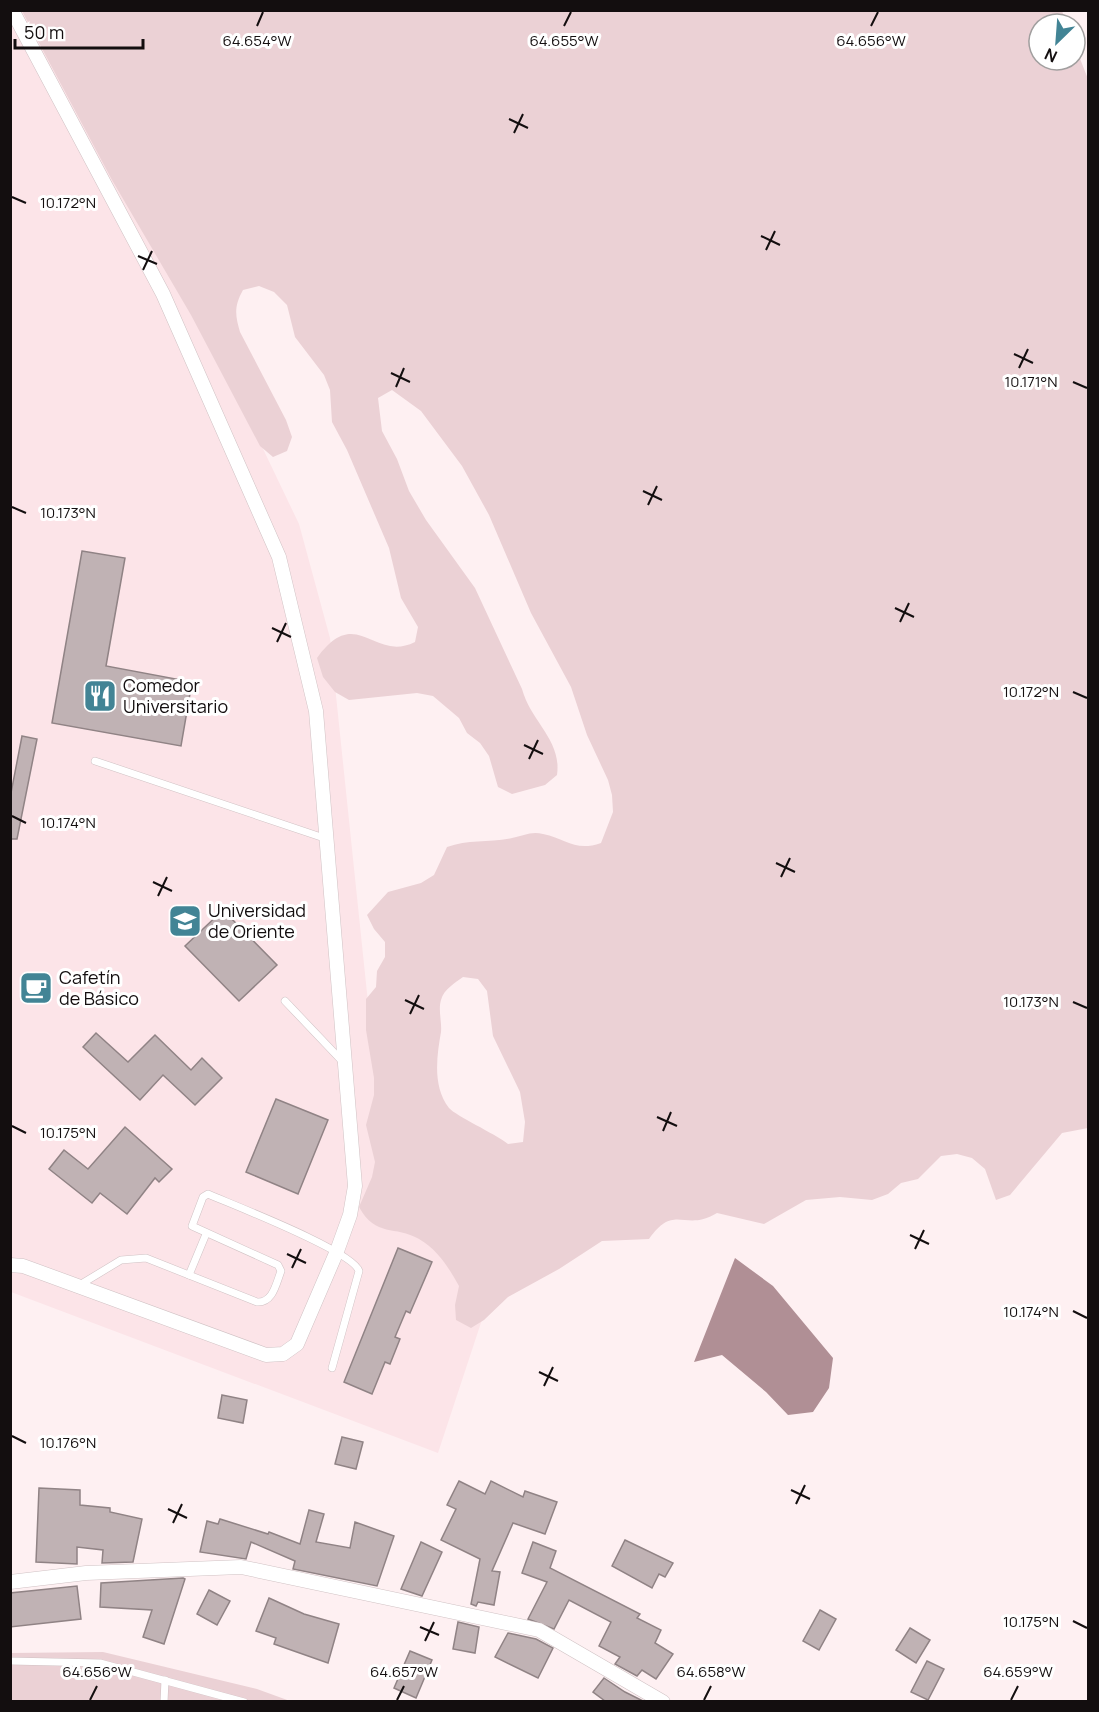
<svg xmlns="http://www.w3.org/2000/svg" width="1099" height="1712" font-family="Manrope,sans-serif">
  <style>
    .built { fill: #fce4e8 }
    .green { fill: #ebd1d5; fill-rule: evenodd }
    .water { fill: #b08f95 }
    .building { fill: #c0b2b4; stroke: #908385; stroke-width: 1.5 }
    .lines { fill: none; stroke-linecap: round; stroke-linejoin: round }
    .service-casing { stroke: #d0c2c4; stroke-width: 8 }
    .minor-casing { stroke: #d0c2c4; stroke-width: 15 }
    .service { stroke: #fff; stroke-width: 7 }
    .minor { stroke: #fff; stroke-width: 14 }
    .ticks { fill: none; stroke: #130e0f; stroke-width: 2 }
    .labels { text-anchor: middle; stroke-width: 6; stroke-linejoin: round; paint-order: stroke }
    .poi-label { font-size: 18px; fill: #130e0f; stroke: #fff; text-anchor: start }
    .ticks-label { font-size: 15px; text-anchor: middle; fill: #130e0f; stroke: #fff; stroke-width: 6; stroke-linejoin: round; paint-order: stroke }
  </style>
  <rect width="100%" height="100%" fill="#fef0f2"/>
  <!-- built -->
  <polygon class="built" points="10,11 46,11 187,290 299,524 330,638 389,1204 503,1256 438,1453 11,1292"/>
  <!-- green -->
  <g class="green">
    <path d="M22 11H1062L1067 24H1039V60H1075V46L1088 79V1128L1062 1133 1010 1195 996 1200 985 1169 972 1158 957 1154 941 1156 918 1179 901 1183 888 1194 872 1200 840 1197 806 1200 764 1224 717 1213C684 1233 675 1202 649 1239L602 1241 559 1269 508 1297 484 1320 471 1328 456 1320 455 1305 459 1286C449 1268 438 1250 419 1239 395 1225 376 1238 359 1207L372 1177 375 1162 366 1125 374 1095V1078L366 1030V999L376 987 377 971 385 957V942L374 929 367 915 388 892 421 883 434 875 447 847C468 839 489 843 512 838 523 836 531 831 543 834 567 839 575 852 601 843L613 812 612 795 608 780 587 735 571 687 531 613 489 515 462 466 421 411 392 390 378 398 382 431 397 459 409 491 426 520 475 588 522 689C531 722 562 740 557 775L545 785 512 794 498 787 489 756 480 743 467 733 459 718 433 696 417 693 349 700 335 692 323 677 317 658C357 603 373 663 415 642L418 627 401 598 389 548 347 450 332 422 330 390 324 375 295 337 287 305 274 292 259 286 243 290C234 306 235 315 240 332L286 420 292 437 287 451 273 457 260 446 191 315 112 180ZM463 977 478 979 487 991 493 1036 520 1092 525 1122 523 1142 508 1144C494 1133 456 1116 449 1108 432 1086 437 1055 441 1032 442 1022 438 1010 441 1000 444 989 455 983 463 977Z"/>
    <polygon points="103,1652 257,1689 290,1701 11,1701 10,1653"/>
  </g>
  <!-- water -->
  <polygon class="water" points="735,1258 773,1286 833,1358 829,1388 813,1412 788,1415 766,1392 722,1355 694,1362"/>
  <!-- building -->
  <g class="building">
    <polygon points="82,551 125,558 106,666 192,682 181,746 52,723"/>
    <polygon points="22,736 37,739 17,839 10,839 10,798"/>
    <polygon points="223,910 277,965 239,1001 185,946"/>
    <polygon points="96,1033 128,1062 155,1035 191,1070 202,1058 222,1078 195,1105 163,1075 140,1100 83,1047"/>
    <polygon points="276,1099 328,1120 298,1194 246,1172"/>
    <polygon points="125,1127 172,1169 159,1182 155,1178 127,1214 100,1193 92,1203 49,1169 64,1150 88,1169"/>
    <polygon points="398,1248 432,1262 410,1313 406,1311 395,1337 400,1339 390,1364 385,1362 372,1394 344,1382"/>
    <polygon points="222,1395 247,1400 243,1423 218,1418"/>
    <polygon points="342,1437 363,1442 356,1469 335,1464"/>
    <polygon points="459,1481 485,1494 491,1481 523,1497 525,1491 557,1502 545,1534 513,1523 492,1571 500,1572 494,1605 478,1602 476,1606 471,1604 480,1559 441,1540 456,1509 447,1505"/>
    <polygon points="39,1488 80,1490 80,1505 110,1508 110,1512 142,1519 133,1562 102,1563 103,1550 77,1547 77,1564 36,1562"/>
    <polygon points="309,1510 324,1514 316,1542 350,1548 355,1522 394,1536 377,1586 293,1569 295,1561 251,1542 246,1559 200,1552 207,1521 218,1524 220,1519 268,1534 269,1532 300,1544"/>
    <polygon points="625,1540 673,1563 665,1577 659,1574 652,1588 612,1566"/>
    <polygon points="421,1542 442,1552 422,1596 401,1589"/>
    <polygon points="533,1542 556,1551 550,1568 640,1614 637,1618 661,1630 655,1643 673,1654 656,1679 642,1670 637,1676 615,1664 620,1657 599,1646 611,1622 569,1600 554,1629 528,1619 547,1582 522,1573"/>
    <polygon points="183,1578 185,1579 164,1644 143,1637 152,1610 100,1607 101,1583"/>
    <polygon points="77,1586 81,1619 10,1627 10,1593"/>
    <polygon points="209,1590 230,1601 217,1625 197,1614"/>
    <polygon points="269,1598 304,1614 339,1624 328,1663 274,1644 276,1638 256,1631"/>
    <polygon points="820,1610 836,1619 819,1650 803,1641"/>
    <polygon points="458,1622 479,1627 475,1653 453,1649"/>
    <polygon points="910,1628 930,1640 916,1663 896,1650"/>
    <polygon points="508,1633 536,1639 553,1648 538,1678 495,1657"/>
    <polygon points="410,1651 432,1660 416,1698 394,1688"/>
    <polygon points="927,1661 944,1669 928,1700 911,1692"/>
    <polygon points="604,1678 625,1692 643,1701 605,1701 593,1692"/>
  </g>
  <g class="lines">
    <!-- service casing -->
    <g class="service-casing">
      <g id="service">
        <polyline points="95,761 327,839"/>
        <polyline points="285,1001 343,1062"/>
        <polyline points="189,1275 206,1234"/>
        <path d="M78 1286 121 1260 146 1258 257 1302C273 1303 276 1284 281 1271L278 1265 192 1226 203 1197 208 1194C233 1205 353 1251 359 1271L332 1368"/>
        <polyline points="10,1661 100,1663 244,1702"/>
        <polyline points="164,1702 165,1680"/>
      </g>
    </g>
    <!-- minor casing -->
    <g class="minor-casing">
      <g id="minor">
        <polyline points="10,1265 23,1266 266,1355 283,1354 297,1344 337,1251 350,1215 355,1186 316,711 279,557 163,294 12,10"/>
        <polyline points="10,1582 86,1573 241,1567 539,1630 663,1702"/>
      </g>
    </g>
    <!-- service -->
    <use href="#service" class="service"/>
    <!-- minor -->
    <use href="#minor" class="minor"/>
  </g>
  <!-- ticks -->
  <path class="ticks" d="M257 26 263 12M564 26 571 12M871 26 878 12M509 119 528 128M514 133 523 114M12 197 26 203M761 236 780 245M766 250 775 231M138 256 157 264M143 270 152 251M1014 354 1033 363M1019 368 1028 349M391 373 410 382M1073 382 1087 388M396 387 404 368M643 491 662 500M648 505 657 486M12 507 26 513M895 608 914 617M900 622 909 603M272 628 291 637M277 642 286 623M1073 692 1087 698M524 745 543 754M529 759 538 740M12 816 26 823M776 863 795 872M781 877 790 858M153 882 172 891M158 896 167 877M405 1000 424 1009M1073 1002 1087 1008M410 1014 419 995M657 1117 677 1126M12 1126 26 1133M663 1131 671 1112M910 1235 929 1244M915 1249 924 1230M287 1254 306 1263M292 1268 301 1249M1073 1311 1087 1318M539 1372 558 1381M544 1386 553 1367M12 1436 26 1443M791 1490 810 1499M796 1504 805 1485M168 1509 187 1518M173 1523 182 1504M1073 1621 1087 1628M420 1627 439 1635M425 1641 434 1622M90 1700 97 1686M397 1700 404 1686M704 1700 711 1686M1011 1700 1018 1686"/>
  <!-- icons -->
  <defs>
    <g id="restaurant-square" transform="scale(1.725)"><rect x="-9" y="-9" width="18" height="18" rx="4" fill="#428495" stroke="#fff"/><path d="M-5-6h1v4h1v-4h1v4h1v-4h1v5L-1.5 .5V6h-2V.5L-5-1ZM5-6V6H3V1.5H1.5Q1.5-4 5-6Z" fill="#fff"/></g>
    <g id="university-square" transform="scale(1.725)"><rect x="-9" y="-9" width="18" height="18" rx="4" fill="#428495" stroke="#fff"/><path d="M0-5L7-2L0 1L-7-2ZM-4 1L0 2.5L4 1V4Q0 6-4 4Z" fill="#fff"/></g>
    <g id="cafe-square" transform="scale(1.725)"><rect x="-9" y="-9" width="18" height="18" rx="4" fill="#428495" stroke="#fff"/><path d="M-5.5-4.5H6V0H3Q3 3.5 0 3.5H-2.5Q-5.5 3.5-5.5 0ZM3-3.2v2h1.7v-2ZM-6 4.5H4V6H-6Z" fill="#fff"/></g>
  </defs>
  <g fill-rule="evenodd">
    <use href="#restaurant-square" x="100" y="696"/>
    <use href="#university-square" x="185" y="921"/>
    <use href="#cafe-square" x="36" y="988"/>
  </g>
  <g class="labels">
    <!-- poi labels -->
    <g class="poi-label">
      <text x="123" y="692">Comedor<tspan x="123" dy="21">Universitario</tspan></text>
      <text x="208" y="917">Universidad<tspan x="208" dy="21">de Oriente</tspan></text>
      <text x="59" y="984">Cafetín<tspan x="59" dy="21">de Básico</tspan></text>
    </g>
  </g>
  <g class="ticks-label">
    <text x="257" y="46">64.654°W</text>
    <text x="564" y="46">64.655°W</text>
    <text x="871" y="46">64.656°W</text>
    <text x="68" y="208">10.172°N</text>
    <text x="1031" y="387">10.171°N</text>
    <text x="68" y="518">10.173°N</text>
    <text x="1031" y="697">10.172°N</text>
    <text x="68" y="828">10.174°N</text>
    <text x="1031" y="1007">10.173°N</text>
    <text x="68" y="1138">10.175°N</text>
    <text x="1031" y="1317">10.174°N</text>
    <text x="68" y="1448">10.176°N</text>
    <text x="1031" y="1627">10.175°N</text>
    <text x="97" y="1677">64.656°W</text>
    <text x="404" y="1677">64.657°W</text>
    <text x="711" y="1677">64.658°W</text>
    <text x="1018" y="1677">64.659°W</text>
  </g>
  <!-- border -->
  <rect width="1099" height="1712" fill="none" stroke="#130e0f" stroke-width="24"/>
  <!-- north arrow -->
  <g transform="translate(1057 42) rotate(205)"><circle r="28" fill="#ffffff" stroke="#a19f9f" stroke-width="1.5"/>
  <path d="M0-4.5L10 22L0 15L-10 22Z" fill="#428495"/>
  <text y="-9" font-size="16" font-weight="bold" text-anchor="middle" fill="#130e0f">N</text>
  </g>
  <!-- scale -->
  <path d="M15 39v9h128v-9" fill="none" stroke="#130e0f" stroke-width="3"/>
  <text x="24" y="39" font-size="18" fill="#130e0f" stroke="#ffffff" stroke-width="4.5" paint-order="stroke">50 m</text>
</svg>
